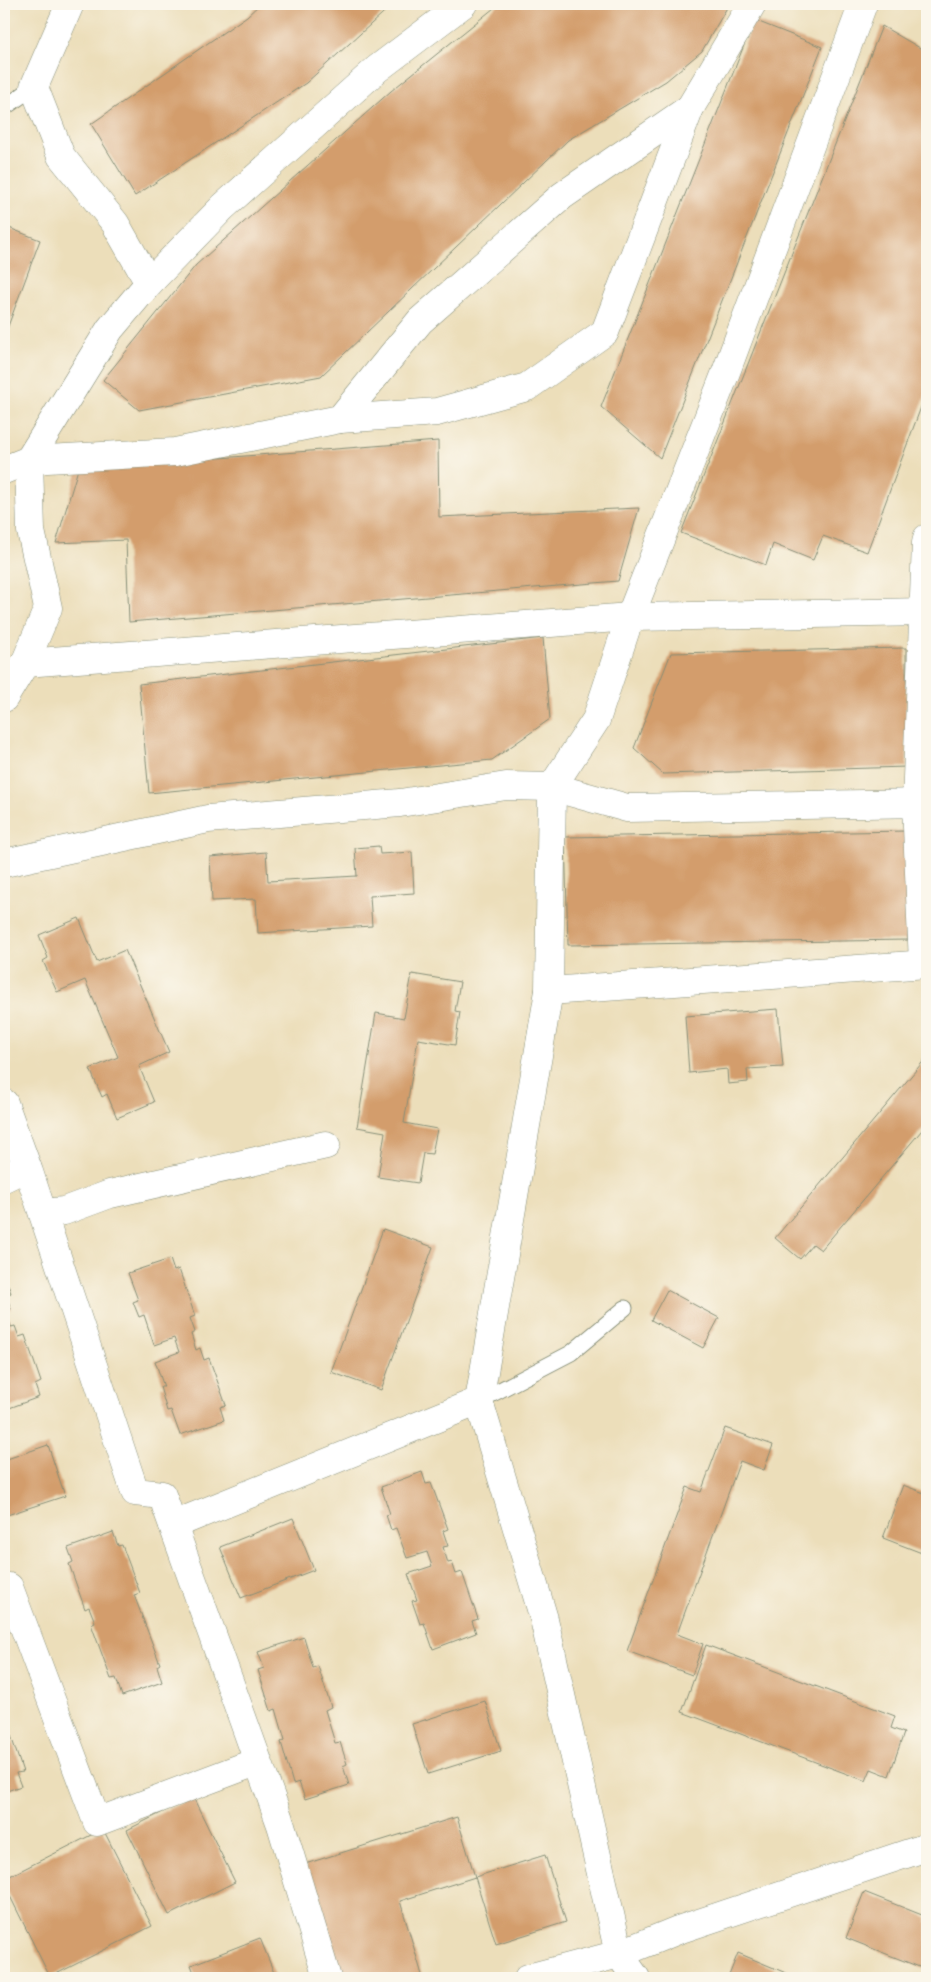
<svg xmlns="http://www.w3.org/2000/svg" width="931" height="1982" font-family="Sriracha,sans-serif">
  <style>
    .building { fill: #d39d6c }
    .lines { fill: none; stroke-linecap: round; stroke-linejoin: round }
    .service-casing { stroke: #868e77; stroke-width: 17 }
    .minor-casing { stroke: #868e77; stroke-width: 29 }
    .tertiary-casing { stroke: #868e77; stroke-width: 29 }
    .service { stroke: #fff; stroke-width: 15 }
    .minor { stroke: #fff; stroke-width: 28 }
    .tertiary { stroke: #fff; stroke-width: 28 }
  </style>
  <rect width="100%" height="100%" fill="#fbf7ec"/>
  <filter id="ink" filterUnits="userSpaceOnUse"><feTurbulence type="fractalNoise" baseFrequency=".02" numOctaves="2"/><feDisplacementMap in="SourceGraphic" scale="10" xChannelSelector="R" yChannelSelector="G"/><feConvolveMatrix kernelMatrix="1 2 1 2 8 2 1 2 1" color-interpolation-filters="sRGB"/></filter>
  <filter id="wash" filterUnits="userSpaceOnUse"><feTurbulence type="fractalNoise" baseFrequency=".0096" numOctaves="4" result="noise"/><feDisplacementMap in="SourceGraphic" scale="20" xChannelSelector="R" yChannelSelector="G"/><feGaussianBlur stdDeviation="1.12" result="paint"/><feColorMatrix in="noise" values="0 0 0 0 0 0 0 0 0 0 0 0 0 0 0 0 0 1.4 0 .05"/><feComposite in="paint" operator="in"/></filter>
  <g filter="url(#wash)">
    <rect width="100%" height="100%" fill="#ecdeba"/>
    <g id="blocks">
      <!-- building -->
      <g class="building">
        <polygon points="260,4 393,4 306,83 135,196 91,124 247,16"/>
        <polygon points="499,4 729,4 702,51 666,81 568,140 321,376 139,410 103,380 196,265 391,91"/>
        <polygon points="754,20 822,47 660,458 601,407"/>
        <polygon points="882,26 927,52 927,391 867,552 823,536 813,560 773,544 766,565 681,533"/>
        <polygon points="4,226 40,240 4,337"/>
        <polygon points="438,441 439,517 639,508 618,581 129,622 126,540 56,543 78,469"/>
        <polygon points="543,638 550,719 492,760 149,793 139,684"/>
        <polygon points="906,648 907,767 663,774 634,748 671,653"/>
        <polygon points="906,831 908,940 568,945 565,837"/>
        <polygon points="379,846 380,854 412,852 414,893 370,896 372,926 258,933 256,899 212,901 210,857 266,852 268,881 357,876 355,848"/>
        <polygon points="79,918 97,962 125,950 169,1052 139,1066 154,1102 117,1118 107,1094 102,1097 90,1069 118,1057 85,980 57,992 43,961 48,958 39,935"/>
        <polygon points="412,974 460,982 455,1011 460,1012 455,1045 418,1039 404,1123 437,1129 432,1154 423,1153 418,1183 378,1177 385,1132 357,1127 376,1013 404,1018"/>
        <polygon points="778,1009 783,1067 747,1069 748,1082 728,1084 727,1069 689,1073 685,1016"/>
        <polygon points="927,1057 927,1124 821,1250 813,1244 800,1259 775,1238"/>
        <polygon points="383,1229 433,1247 381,1390 331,1372"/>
        <polygon points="170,1259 174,1271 179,1269 195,1316 190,1318 195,1332 191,1334 196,1350 200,1348 204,1360 209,1358 226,1405 220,1407 224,1420 180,1435 171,1410 167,1411 160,1387 164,1387 155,1361 179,1352 174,1338 154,1345 144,1315 139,1317 133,1302 138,1300 128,1273"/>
        <polygon points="4,1275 11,1293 6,1295 11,1309 6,1311 11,1327 15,1326 19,1337 25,1335 41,1382 35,1385 39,1397 4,1410"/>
        <polygon points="667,1290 719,1318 703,1348 651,1320"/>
        <polygon points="725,1428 773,1445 764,1470 740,1461 677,1634 703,1644 692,1675 627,1651 687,1487 701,1492"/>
        <polygon points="48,1445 65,1496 4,1516 4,1460"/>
        <polygon points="422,1472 426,1484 431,1483 448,1529 443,1531 448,1546 443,1547 448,1563 452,1562 456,1574 462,1572 478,1619 472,1621 476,1633 433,1649 424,1623 420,1624 412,1601 417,1600 408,1574 432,1566 427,1552 407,1558 396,1528 391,1530 386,1515 390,1514 381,1487"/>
        <polygon points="903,1485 927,1494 927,1555 883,1538"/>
        <polygon points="293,1518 314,1570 241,1598 220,1547"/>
        <polygon points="113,1532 118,1546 122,1545 140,1593 134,1595 160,1664 157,1666 162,1682 122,1696 116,1678 111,1679 91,1624 95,1622 89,1607 85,1609 69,1564 73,1562 68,1548"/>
        <polygon points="304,1637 313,1668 318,1666 331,1707 325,1710 335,1743 340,1742 347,1764 343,1766 349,1785 305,1799 299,1782 293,1784 281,1742 285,1740 276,1709 271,1711 258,1670 264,1668 258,1652"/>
        <polygon points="706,1645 895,1716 891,1728 904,1733 889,1776 871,1769 866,1781 682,1712"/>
        <polygon points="485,1701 501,1751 428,1774 412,1724"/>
        <polygon points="7,1724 23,1772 16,1773 21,1786 4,1792 4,1725"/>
        <polygon points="193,1797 235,1882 169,1915 127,1830"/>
        <polygon points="457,1817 475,1877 400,1901 422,1975 411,1978 340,1978 305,1864"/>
        <polygon points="103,1829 152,1926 50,1977 4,1884 4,1879"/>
        <polygon points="545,1855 566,1922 496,1944 475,1877"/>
        <polygon points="864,1892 927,1917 927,1970 846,1938"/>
        <polygon points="260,1938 276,1978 196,1978 191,1965"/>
        <polygon points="738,1953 798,1978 728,1978"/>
      </g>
    </g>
  </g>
  <g filter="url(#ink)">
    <use href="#blocks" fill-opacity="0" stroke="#868e77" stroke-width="1"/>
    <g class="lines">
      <!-- service casing -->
      <g class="service-casing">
        <g id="service">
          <polyline points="4,108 34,87"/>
          <polyline points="479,1401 571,1353 625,1308"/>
        </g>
      </g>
      <!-- minor casing -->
      <g class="minor-casing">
        <g id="minor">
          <polyline points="70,4 34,87 61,156 115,223 149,283"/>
          <polyline points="340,419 437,412 527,387 605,332 690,108 752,4"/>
          <polyline points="4,470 29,460 175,452 340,419 420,321 562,196 690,108"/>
          <polyline points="25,663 630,617 927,612"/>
          <polyline points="4,698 25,663 48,608 31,531 29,460 110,329 149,283 223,207 377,69 463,4"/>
          <polyline points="4,863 208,819 400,803 506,786 552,787 627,808 927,803"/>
          <polyline points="923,964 916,804 926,543 927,538"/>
          <polyline points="549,991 927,964"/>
          <polyline points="4,1103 29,1172 135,1492 162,1495 281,1825 327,1978"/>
          <polyline points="4,1178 27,1167"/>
          <polyline points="43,1213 64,1211 110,1194 326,1145"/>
          <polyline points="173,1525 479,1401"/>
          <polyline points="9,1587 97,1822 256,1762"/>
          <polyline points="636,1978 619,1954 544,1619 479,1401 549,991 552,787 596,720 630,617 726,372 863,4"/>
        </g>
      </g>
      <!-- tertiary casing -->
      <g class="tertiary-casing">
        <polyline id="tertiary" points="528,1978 619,1954 678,1930 927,1847"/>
      </g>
      <!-- service -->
      <use href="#service" class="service"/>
      <!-- minor -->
      <use href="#minor" class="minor"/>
      <!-- tertiary -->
      <use href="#tertiary" class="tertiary"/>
    </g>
  </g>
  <!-- margin -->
  <rect width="931" height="1982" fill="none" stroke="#fbf7ec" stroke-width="20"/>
</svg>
